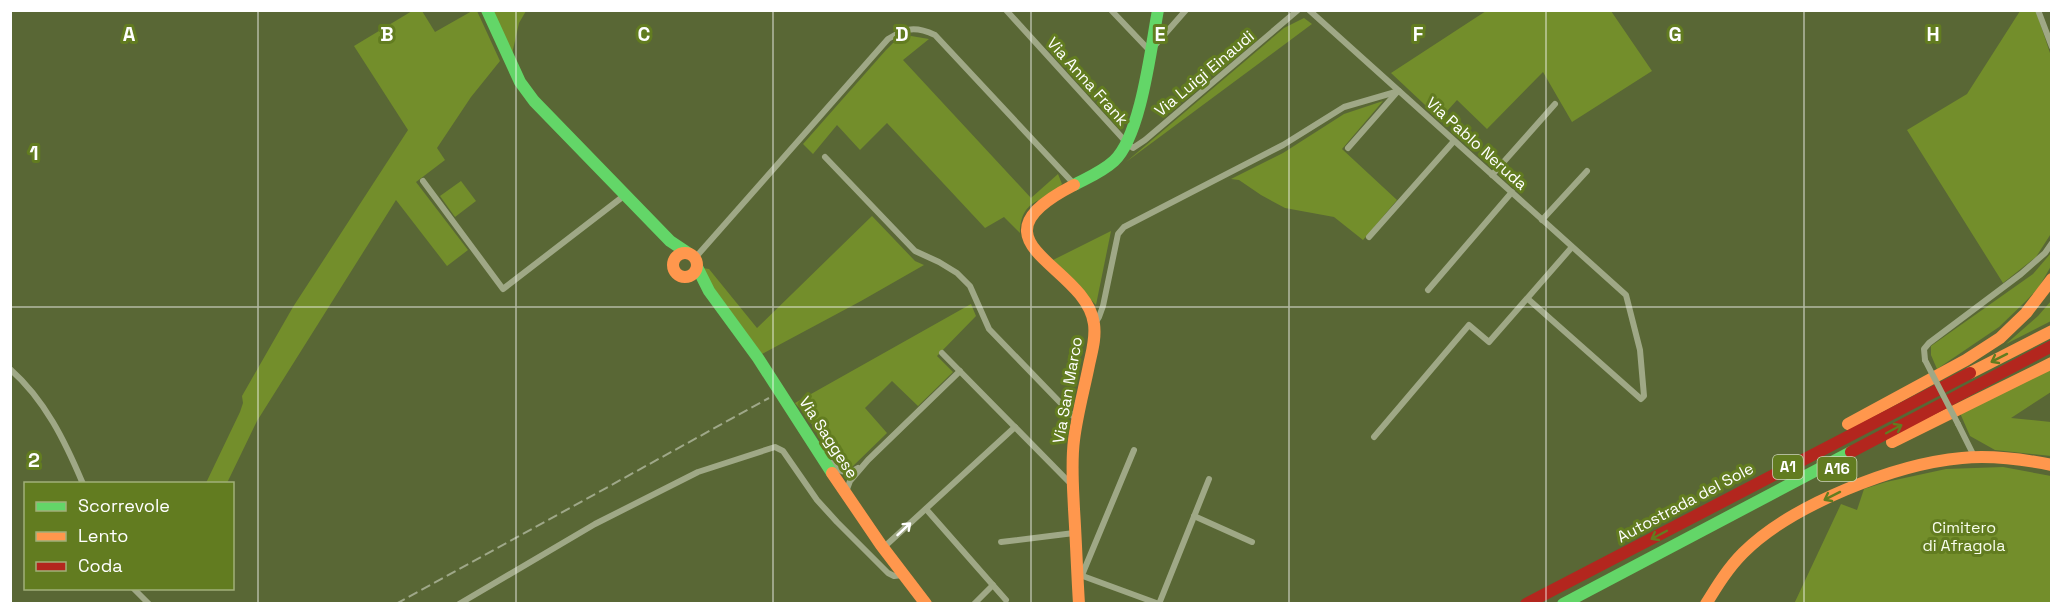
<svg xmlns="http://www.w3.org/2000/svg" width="2062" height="614" font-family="'Space Grotesk',sans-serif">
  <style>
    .green { fill: #738e2b }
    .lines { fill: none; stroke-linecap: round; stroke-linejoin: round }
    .street { stroke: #9fa886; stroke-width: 6 }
    .fast { stroke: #63d668; stroke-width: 12 }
    .slow { stroke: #ff974d; stroke-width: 12 }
    .jam { stroke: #b3261e; stroke-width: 12 }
    .rail { stroke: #9fa889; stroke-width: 2; stroke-dasharray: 10 4.5; stroke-linecap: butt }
    .street-bridge { stroke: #9fa886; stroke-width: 6 }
    .oneway { stroke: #627c20 }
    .oneway2 { stroke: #fff }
    .grid { fill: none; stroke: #fff; stroke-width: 1.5; stroke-opacity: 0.55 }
    .labels { text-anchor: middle; stroke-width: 6; stroke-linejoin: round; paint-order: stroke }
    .shield { fill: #627c20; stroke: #d0d8bc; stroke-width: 1.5 }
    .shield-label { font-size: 15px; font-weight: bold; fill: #fff }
    .street-label { font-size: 16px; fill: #fff; stroke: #627c20 }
    .park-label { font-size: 16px; fill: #f7fceb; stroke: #627c20 }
    .grid-label { font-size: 20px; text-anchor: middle; font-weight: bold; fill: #fff; stroke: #627c20; stroke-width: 6; stroke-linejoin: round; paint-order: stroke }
  </style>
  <rect width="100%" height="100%" fill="#596735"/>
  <!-- green -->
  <g class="green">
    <polygon points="412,11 422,11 435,32 472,11 477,11 500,61 471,97 437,148 445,160 416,182 468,250 447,266 396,200 257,421 227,483 206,483 240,412 243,403 242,396 293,307 408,130 354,46"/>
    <polygon points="493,11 526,11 519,23 512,54"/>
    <polygon points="1486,11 1611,11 1652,71 1572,122 1543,72 1487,129 1457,100 1440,119 1391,73"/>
    <polygon points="2020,11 2036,11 2051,56 2052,232 2036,257 2003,283 1907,130 1967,94"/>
    <polygon points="1304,18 1312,24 1126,162 1284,28"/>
    <path d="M911 36 929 39 903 60 1031 198 1058 174 1062 184C1047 204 1021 195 1020 233L1004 217 985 228 887 123 860 150 837 125 813 154 803 144 886 50 893 43Z"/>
    <polygon points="1383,101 1342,149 1397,200 1363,240 1334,217 1285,208 1261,195 1239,180 1231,179 1283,153 1344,114"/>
    <polygon points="461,181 476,201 455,217 440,196"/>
    <polygon points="872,216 915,261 924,265 861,301 762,354 704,275 702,268 709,269 757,328"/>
    <polygon points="1111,231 1096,305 1053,260"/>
    <polygon points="2051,253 2051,266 2039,287 2026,301 1999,327 1937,369 1931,355 1931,346 2033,274"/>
    <polygon points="2051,301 2051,321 2006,344 2038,316"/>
    <polygon points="971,304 976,316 937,356 953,372 918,406 892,381 865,408 887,433 851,468 847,469 840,467 805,414 795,403"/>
    <polygon points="2051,367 2051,392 2011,418 2051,422 2051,456 1995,450 1970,436 1960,413"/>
    <polygon points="2003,467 2051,476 2051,603 1794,604 1841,504 1857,510 1864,489 1886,482 1946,469"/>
  </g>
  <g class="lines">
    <!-- street -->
    <g class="street">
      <polyline points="1006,10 1126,142 1133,148 1145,140 1298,10"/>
      <polyline points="1111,10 1150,51 1186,10"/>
      <polyline points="1309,10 1626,295 1640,350 1644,396 1641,399 1528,299"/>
      <polyline points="2038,10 2052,47"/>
      <polyline points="1348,148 1398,91"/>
      <polyline points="825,157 915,251 939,262 957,273 970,286 989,329 1077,420"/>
      <polyline points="1492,175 1555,104"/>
      <polyline points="423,181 503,289 625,195"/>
      <polyline points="1542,220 1587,171"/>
      <polyline points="1369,237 1454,141"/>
      <path d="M695 258 888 39C906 28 915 26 935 35L1075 185"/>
      <polyline points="1428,290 1512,192"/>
      <polyline points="1095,323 1099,317 1103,306 1118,234 1124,227 1283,145 1344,107 1399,91"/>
      <polyline points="942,353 1072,485"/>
      <polyline points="1925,360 1924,349 1929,343 2021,274 2045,253 2052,243"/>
      <path d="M10 369C45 400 65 441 83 484"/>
      <polyline points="1958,424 1974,456"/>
      <polyline points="1374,437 1469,325 1489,342 1572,247"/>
      <path d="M831 463C839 473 847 475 858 468"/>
      <polyline points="846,492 850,481 868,460 960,371"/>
      <polyline points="926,509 1006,600"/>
      <polyline points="1194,516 1252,542"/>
      <polyline points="1001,542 1074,533"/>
      <polyline points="883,548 1015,427"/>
      <polyline points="1080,575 1159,604"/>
      <polyline points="1082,575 1134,450"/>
      <polyline points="133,588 149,604"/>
      <polyline points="459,604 595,524 698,472 775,447 783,451 817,500 837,522 888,573 894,576 902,575"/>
      <polyline points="974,604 993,585"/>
      <polyline points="1159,604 1209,479"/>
    </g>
    <!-- fast -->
    <g class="fast">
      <polyline points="487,10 520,82 534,101 670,241 688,253"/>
      <path d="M1074 185C1087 178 1102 172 1114 161 1141 136 1151 47 1158 10"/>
      <polyline points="697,267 709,291 758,358 832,473"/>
      <polyline points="1563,604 1851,452"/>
    </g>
    <!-- slow -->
    <g class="slow">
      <path d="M1074 185C961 243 1086 264 1094 324 1096 338 1092 351 1089 365 1084 390 1077 415 1074 440 1071 463 1073 486 1074 509 1076 540 1077 572 1079 604"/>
      <circle cx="685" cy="265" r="12"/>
      <polyline points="1970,373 2052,331"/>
      <polyline points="1848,424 1966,360 2000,338 2026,313 2052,279"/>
      <polyline points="1892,442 2052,363"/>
      <polyline points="832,473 881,545 926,604"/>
      <path d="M1706 604C1717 586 1728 568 1743 553 1791 505 1895 464 1962 458 1993 455 2022 459 2052 465"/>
    </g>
    <!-- jam -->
    <g class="jam">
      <polyline points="1851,452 2052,346"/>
      <polyline points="1526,604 1970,373"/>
    </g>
    <!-- rail -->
    <polyline class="rail" points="396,604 769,398"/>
    <!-- street-bridge -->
    <polyline class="street-bridge" points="1925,360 1958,424"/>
  </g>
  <!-- one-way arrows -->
  <defs><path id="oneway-shaft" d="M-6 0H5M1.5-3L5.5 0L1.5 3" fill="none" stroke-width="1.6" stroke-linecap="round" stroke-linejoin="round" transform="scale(1.5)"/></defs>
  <g class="oneway">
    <use href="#oneway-shaft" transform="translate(1999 358) rotate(153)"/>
    <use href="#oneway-shaft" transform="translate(1894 429) rotate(-28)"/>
    <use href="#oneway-shaft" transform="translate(1832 496) rotate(153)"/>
    <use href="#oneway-shaft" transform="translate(1659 535) rotate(152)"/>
  </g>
  <use class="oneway2" href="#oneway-shaft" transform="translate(904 529) rotate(-43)"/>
  <!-- grid -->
  <path class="grid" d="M258 10V604M516 10V604M773 10V604M1031 10V604M1289 10V604M1546 10V604M1804 10V604M10 307H2052"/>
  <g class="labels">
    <!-- shield labels -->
    <g class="shield">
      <rect x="1773" y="455" width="30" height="24" rx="4.5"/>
      <rect x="1817.5" y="457" width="39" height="24" rx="4.5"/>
    </g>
    <g class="shield-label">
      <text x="1788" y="472">A1</text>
      <text x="1837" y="474">A16</text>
    </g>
    <!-- street labels -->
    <g class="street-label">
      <text transform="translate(1204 73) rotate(-40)" y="6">Via Luigi Einaudi</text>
      <text transform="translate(1088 81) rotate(48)" y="6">Via Anna Frank</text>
      <text transform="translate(1477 143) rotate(42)" y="6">Via Pablo Neruda</text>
      <text transform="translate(1067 390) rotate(-80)" y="6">Via San Marco</text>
      <text transform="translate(829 437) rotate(57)" y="6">Via Saggese</text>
      <text transform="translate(1685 502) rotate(-28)" y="6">Autostrada del Sole</text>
    </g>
    <!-- park labels -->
    <g class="park-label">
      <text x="1964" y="533">Cimitero<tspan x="1964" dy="18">di Afragola</tspan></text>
    </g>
  </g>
  <g class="grid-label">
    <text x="129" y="41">A</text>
    <text x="387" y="41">B</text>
    <text x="644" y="41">C</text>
    <text x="902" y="41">D</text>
    <text x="1160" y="41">E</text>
    <text x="1418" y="41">F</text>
    <text x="1675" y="41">G</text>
    <text x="1933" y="41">H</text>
    <text x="34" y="160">1</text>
    <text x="34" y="467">2</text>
  </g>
  <!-- border -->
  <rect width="2062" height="614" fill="none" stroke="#ffffff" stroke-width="24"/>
  <!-- legend -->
  <rect x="24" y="482" width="210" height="108" fill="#627c20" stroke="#a1b079" stroke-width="1.5"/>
  <rect x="36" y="502" width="30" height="9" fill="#63d668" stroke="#a1b079" stroke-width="1.5"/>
  <text x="78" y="512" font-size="18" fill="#ffffff">Scorrevole</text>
  <rect x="36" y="532" width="30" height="9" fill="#ff974d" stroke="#a1b079" stroke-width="1.5"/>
  <text x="78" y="542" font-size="18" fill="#ffffff">Lento</text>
  <rect x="36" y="562" width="30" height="9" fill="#b3261e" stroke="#a1b079" stroke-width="1.5"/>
  <text x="78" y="572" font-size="18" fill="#ffffff">Coda</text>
</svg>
